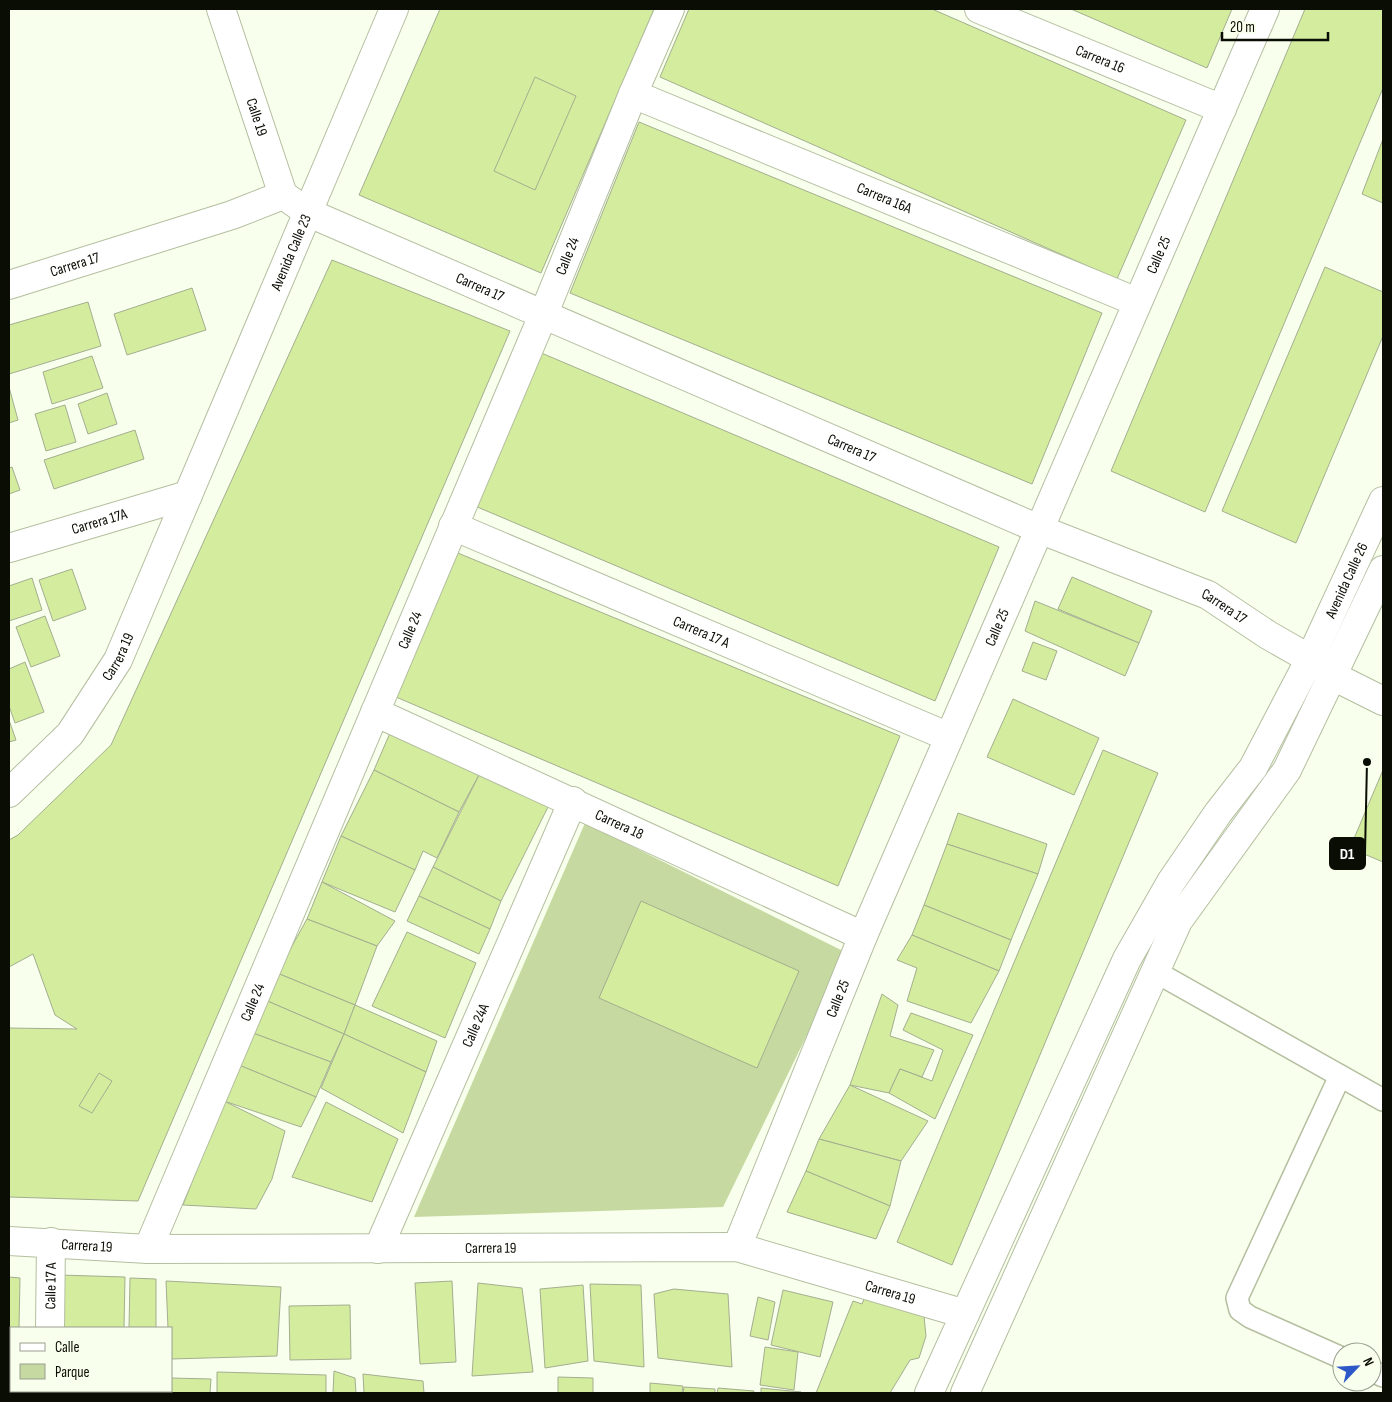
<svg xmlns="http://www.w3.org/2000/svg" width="1392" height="1402" font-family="'Sofia Sans Condensed',sans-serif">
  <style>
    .green { fill: #c6d9a1 }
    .building { fill: #d3ec9e; stroke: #a4ae90 }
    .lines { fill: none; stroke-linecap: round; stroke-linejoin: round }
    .lane-casing { stroke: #b4bfa0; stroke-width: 24 }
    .street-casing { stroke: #b4bfa0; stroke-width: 30 }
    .lane { stroke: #fff; stroke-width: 21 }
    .street { stroke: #fff; stroke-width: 28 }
    .labels { text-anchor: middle; stroke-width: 4; stroke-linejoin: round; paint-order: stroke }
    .street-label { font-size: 15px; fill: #0a0d04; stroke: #f8ffec }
    .leader { fill: none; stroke: #0a0d04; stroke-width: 2 }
    .callout-dot { fill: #0a0d04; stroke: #f8ffec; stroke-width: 2 }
    .callout { fill: #0a0d04; stroke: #0a0d04; stroke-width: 2 }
    .callout-label { font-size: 16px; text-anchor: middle; font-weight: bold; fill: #fff }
  </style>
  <rect width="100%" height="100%" fill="#f8ffec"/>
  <!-- green -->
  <polygon class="green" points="585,823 847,953 723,1207 414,1217"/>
  <!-- building -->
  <g class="building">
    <polygon points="440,9 654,9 541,273 359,195"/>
    <polygon points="689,9 932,9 1186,120 1117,279 660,77"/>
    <polygon points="1071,9 1232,9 1207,68"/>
    <polygon points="1305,9 1383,9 1383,88 1205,512 1111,471"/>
    <polygon points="535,77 576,96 535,190 494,171"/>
    <polygon points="639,122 1102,313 1032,484 570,293"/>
    <polygon points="1383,139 1383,203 1362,194"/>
    <polygon points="332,260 510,331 138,1201 9,1197 9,1028 77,1029 55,1015 33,954 9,967 9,840 18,835 111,745"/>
    <polygon points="1325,267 1383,292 1383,336 1296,543 1222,511"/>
    <polygon points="192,288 206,330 127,355 114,314"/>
    <polygon points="88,302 101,346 9,374 9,325"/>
    <polygon points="539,352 999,547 935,701 475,506"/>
    <polygon points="92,356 103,388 52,404 43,372"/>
    <polygon points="9,387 18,420 9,423"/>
    <polygon points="107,393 117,424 88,434 78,404"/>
    <polygon points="65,405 76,442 46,451 35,414"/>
    <polygon points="135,430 144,459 54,489 44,460"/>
    <polygon points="12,467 20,490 9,494 9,468"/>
    <polygon points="453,551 900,736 838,886 396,697"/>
    <polygon points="72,569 86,609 53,621 39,580"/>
    <polygon points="1072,577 1152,611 1139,643 1058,609"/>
    <polygon points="32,578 42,610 9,621 9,586"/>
    <polygon points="1035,601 1139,643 1125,676 1025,631"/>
    <polygon points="45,616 60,656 31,667 16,627"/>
    <polygon points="1033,642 1057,651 1046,680 1022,671"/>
    <polygon points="25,662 44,712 15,723 9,706 9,669"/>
    <polygon points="1013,699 1099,738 1074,795 987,757"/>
    <polygon points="9,720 16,740 9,742"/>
    <polygon points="390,733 480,773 459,812 374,770"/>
    <polygon points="1103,750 1158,773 952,1265 897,1242"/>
    <polygon points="374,770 459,812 437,858 423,851 415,870 341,836"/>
    <polygon points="1383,770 1383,862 1350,848"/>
    <polygon points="480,773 548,807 501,901 433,867"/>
    <polygon points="958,813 1047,844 1038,874 947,844"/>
    <polygon points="341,836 415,870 395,912 322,882"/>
    <polygon points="947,844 1038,874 1011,940 924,905"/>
    <polygon points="433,867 501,901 490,929 419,896"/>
    <polygon points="322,882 395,921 377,946 307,919"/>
    <polygon points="419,896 490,929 479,954 407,921"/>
    <polygon points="641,901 799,971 757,1068 599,998"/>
    <polygon points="924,905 1011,940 999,971 912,935"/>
    <polygon points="307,919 377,946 355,1005 277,973"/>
    <polygon points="407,932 476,963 445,1038 372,1006"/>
    <polygon points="912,935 999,971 971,1023 907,1001 917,968 897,960"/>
    <polygon points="277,973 355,1005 344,1034 265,1000"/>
    <polygon points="882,994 898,1005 890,1036 934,1050 922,1077 900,1069 889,1093 850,1085"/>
    <polygon points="265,1000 344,1034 331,1062 253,1033"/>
    <polygon points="355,1005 437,1041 426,1072 344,1034"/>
    <polygon points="911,1013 973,1035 935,1119 889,1093 900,1069 932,1081 943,1050 903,1030"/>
    <polygon points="253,1033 331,1062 316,1097 239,1065"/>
    <polygon points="344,1034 426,1072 403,1133 321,1088"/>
    <polygon points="239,1065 316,1097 301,1127 224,1101"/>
    <polygon points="99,1073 112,1081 92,1113 79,1106"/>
    <polygon points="850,1085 928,1121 901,1161 819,1139"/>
    <polygon points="224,1101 285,1131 272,1179 256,1209 183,1205"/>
    <polygon points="326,1102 398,1139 372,1202 292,1177"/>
    <polygon points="819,1139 901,1161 890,1206 806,1171"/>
    <polygon points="806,1171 890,1206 876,1239 787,1212"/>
    <polygon points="59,1275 125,1277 124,1328 59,1328"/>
    <polygon points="9,1277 20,1278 19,1328 11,1328 11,1391 18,1391 18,1393 9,1393"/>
    <polygon points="130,1278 156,1279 156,1328 129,1328"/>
    <polygon points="166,1281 281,1287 277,1356 171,1359 171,1328 168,1328"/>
    <polygon points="452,1281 456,1362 420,1364 415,1283"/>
    <polygon points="478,1283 522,1288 533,1372 472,1376"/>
    <polygon points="590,1284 641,1285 644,1367 594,1361"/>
    <polygon points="583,1285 588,1361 545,1368 540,1289"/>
    <polygon points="674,1289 728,1294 732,1367 658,1358 654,1294"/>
    <polygon points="783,1290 833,1302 820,1357 771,1345"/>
    <polygon points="867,1292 895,1298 924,1316 926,1336 919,1358 910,1360 890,1393 816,1393 853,1301 862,1304"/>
    <polygon points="758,1297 775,1302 768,1340 750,1336"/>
    <polygon points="350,1305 351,1359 290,1360 289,1306"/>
    <polygon points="765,1347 798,1352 794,1390 760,1385"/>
    <polygon points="334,1371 355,1378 356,1393 333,1393"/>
    <polygon points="217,1372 326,1375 326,1393 217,1393"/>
    <polygon points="363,1374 423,1381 424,1393 364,1393"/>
    <polygon points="558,1377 593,1378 593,1393 558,1393"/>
    <polygon points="171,1378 211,1379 210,1393 151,1393 151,1391 171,1391"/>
    <polygon points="650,1383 683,1386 682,1393 650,1393"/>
    <polygon points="684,1387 715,1389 715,1393 683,1393"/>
    <polygon points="718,1388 754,1391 753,1393 717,1393"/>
    <polygon points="761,1388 801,1392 761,1393"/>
    <rect x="58" y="1391" width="44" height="2"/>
  </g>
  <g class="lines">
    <!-- lane casing -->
    <g class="lane-casing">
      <g id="lane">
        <polyline points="1156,972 1383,1100"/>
        <polyline points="1340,1076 1237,1298 1240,1310 1250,1317 1342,1358"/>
        <polyline points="1372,1371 1383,1376"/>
      </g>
    </g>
    <!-- street casing -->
    <g class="street-casing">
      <g id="street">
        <path id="s1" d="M221 9 283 195 309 213 1039 529 1208 595 1268 635 1310 659 1331 675 1383 701"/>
        <path id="s2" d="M979 9 1222 109"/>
        <path id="s3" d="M633 94 1137 302"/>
        <path id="s4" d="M9 285 232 215 283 195"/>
        <path id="s5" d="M453 526 949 737"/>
        <path id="s6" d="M9 548 188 495"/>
        <path id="s7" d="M375 712 863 936"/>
        <path id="s8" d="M9 793 70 734 118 660 394 9"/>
        <path id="s9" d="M9 1241 148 1249 737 1247 965 1314"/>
        <path id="s10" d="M737 1247 863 936 1265 9"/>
        <path id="s11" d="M148 1249 544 313 633 94 670 9"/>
        <path id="s12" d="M378 1249 573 801"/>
        <path id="s13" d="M50 1328 51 1242"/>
        <polyline points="49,1393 49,1391"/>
        <path id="s14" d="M929 1393 1127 959 1171 882 1218 813 1253 768 1310 659 1383 501"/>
        <polyline points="965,1393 1178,921 1287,770 1383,570"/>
      </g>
    </g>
    <!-- lane -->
    <use href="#lane" class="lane"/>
    <!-- street -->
    <use href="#street" class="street"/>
  </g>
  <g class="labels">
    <!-- street labels -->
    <g class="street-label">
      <text dy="5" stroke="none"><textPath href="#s2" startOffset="131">Carrera 16</textPath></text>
      <text dy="5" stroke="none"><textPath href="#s1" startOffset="114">Calle 19</textPath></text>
      <text dy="5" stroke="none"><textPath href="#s3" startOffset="272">Carrera 16A</textPath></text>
      <text dy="5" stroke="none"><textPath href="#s8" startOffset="616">Avenida Calle 23</textPath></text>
      <text dy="5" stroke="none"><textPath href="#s10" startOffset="1078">Calle 25</textPath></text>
      <text dy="5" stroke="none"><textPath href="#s11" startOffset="1078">Calle 24</textPath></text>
      <text dy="5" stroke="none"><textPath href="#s4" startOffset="69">Carrera 17</textPath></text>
      <text dy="5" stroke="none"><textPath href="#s1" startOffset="414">Carrera 17</textPath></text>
      <text dy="5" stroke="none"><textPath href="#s1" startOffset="819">Carrera 17</textPath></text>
      <text dy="5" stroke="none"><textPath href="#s6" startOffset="94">Carrera 17A</textPath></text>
      <text dy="5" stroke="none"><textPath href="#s14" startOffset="916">Avenida Calle 26</textPath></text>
      <text dy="5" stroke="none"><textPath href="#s1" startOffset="1224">Carrera 17</textPath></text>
      <text dy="5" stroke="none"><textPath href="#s10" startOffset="672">Calle 25</textPath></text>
      <text dy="5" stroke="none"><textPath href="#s11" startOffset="672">Calle 24</textPath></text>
      <text dy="5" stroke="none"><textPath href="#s5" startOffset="270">Carrera 17 A</textPath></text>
      <text dy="5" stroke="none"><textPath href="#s8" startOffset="176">Carrera 19</textPath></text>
      <text dy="5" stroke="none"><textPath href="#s7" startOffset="269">Carrera 18</textPath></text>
      <text dy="5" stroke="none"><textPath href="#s10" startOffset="268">Calle 25</textPath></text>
      <text dy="5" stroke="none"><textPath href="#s11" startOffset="268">Calle 24</textPath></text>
      <text dy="5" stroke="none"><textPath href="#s12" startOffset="244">Calle 24A</textPath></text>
      <text dy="5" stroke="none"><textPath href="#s9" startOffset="78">Carrera 19</textPath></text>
      <text dy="5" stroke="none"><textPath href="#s9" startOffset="482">Carrera 19</textPath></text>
      <text dy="5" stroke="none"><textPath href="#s13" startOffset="42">Calle 17 A</textPath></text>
      <text dy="5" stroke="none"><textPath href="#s9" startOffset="888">Carrera 19</textPath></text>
    </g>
  </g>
  <!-- callouts -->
  <path class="leader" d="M1367 762L1365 853"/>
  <circle class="callout-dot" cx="1367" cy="762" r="5"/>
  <rect class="callout" x="1330" y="838" width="35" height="31" rx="5"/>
  <g class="callout-label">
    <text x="1347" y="859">D1</text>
  </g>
  <!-- border -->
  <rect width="1392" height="1402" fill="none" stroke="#0a0d04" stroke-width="20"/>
  <!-- legend -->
  <rect x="10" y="1327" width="162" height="65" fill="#f8ffec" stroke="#999e8f"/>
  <rect x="20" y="1343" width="25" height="8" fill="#ffffff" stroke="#999e8f"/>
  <text x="55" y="1352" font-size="15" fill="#0a0d04">Calle</text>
  <rect x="20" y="1364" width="25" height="15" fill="#c6d9a1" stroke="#999e8f"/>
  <text x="55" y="1377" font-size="15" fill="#0a0d04">Parque</text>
  <!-- north arrow -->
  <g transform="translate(1357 1367) rotate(65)"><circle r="24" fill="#f8ffec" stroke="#999e8f"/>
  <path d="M0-4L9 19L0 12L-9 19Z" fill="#2e58c7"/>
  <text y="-8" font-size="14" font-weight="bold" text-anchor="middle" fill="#0a0d04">N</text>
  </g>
  <!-- scale -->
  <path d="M1222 32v8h106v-8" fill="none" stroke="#0a0d04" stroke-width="2.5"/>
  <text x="1230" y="32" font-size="15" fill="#0a0d04" stroke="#f8ffec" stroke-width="4" paint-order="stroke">20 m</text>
</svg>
